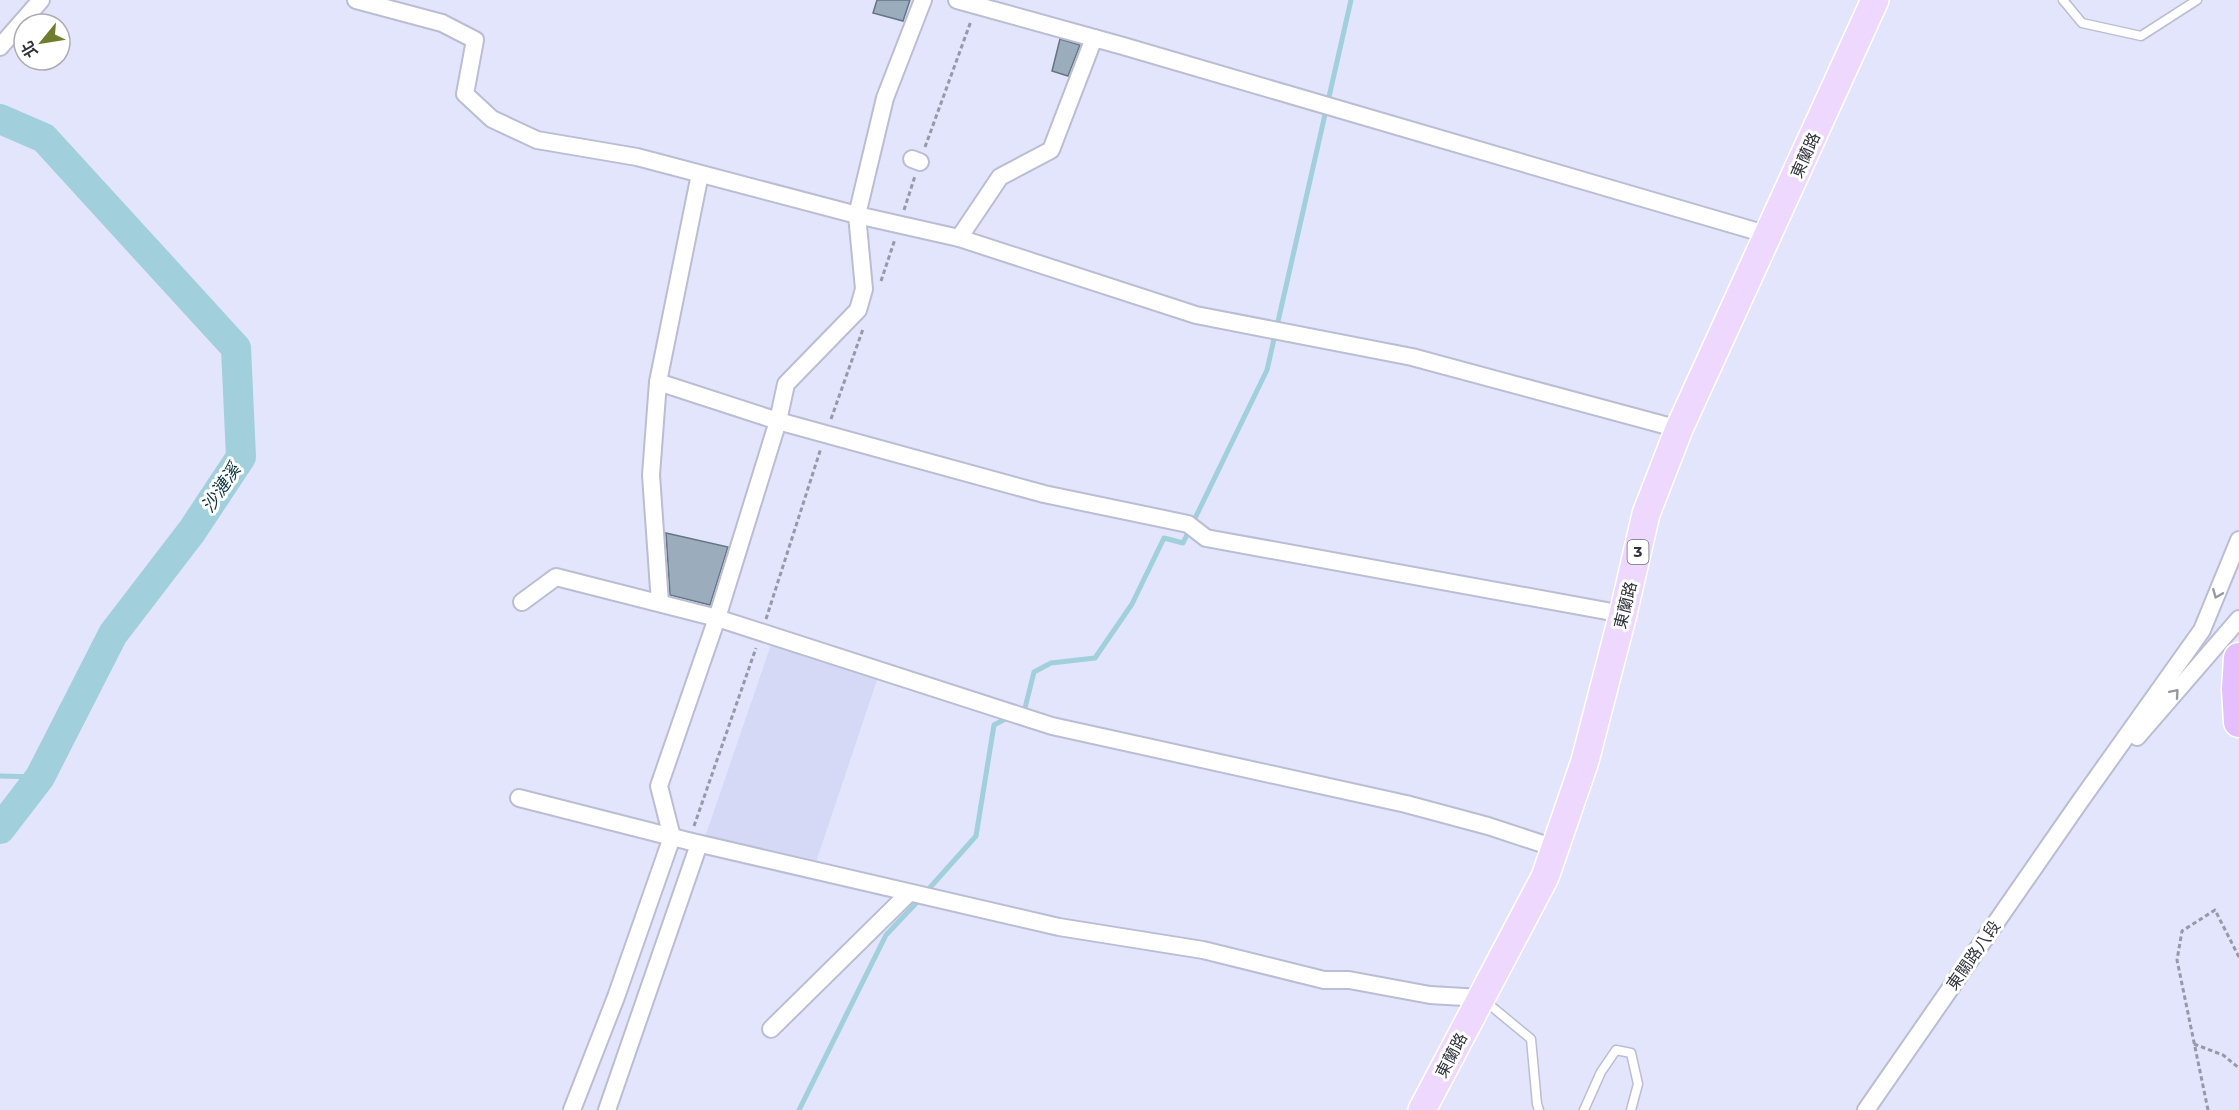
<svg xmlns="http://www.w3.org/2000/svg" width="2239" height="1110" font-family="Montserrat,'Noto Sans TC',sans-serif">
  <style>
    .built { fill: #d5d9f6 }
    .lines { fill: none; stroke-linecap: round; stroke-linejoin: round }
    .stream { stroke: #a1cfdb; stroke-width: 5 }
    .river { stroke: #a1cfdb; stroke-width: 30 }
    .building { fill: #9bacbd; stroke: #647584; stroke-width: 1.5 }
    .lane-casing { stroke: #babdd3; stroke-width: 11 }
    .street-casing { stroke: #babdd3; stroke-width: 20 }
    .primary-casing { stroke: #fff; stroke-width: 30 }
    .highway-casing { stroke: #fff; stroke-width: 33 }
    .path { stroke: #9799aa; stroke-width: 3; stroke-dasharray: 4.5 3; stroke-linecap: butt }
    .lane { stroke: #fff; stroke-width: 8 }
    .street { stroke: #fff; stroke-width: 16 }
    .primary { stroke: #efd8fe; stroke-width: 27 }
    .highway { stroke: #e5befd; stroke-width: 30 }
    .oneway { stroke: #98999e }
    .labels { text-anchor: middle; stroke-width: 6; stroke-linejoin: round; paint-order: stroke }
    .shield { fill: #fff; stroke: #707076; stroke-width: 1.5 }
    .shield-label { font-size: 15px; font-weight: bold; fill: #32333c }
    .street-label { font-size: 16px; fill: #32333c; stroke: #fff }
    .water-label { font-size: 18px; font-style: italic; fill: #0a363f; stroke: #fff }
  </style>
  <rect width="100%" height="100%" fill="#e2e5fc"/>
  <!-- built -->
  <polygon class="built" points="773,639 879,674 814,868 704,840"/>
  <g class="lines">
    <!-- stream -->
    <g class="stream">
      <polyline points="1020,711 1025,708 1034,672 1051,663 1095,658 1132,604 1164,538 1183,543 1267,370 1351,0"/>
      <polyline points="0,776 40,777"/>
      <polyline points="926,892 976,836 994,725 1009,717"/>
      <polyline points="799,1110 886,935 920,899"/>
    </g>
    <!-- river -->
    <polyline class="river" points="0,119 44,138 236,348 241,457 192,531 113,634 40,777 0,829"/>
  </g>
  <!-- building -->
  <g class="building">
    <polygon points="877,0 910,0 903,21 873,13"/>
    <polygon points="1060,39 1080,45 1068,76 1052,71"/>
    <polygon points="666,533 728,547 710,605 670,595"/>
  </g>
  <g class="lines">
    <!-- lane casing -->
    <g class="lane-casing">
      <g id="lane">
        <polyline points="2063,0 2082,23 2141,36 2197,0"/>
        <polyline points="1485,1001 1531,1039 1537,1104 1539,1110"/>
        <polyline points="1584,1110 1601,1072 1616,1050 1631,1053 1638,1084 1631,1110"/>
      </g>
    </g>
    <!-- street casing -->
    <g class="street-casing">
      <g id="street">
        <polyline points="356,0 442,23 475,40 465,94 492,119 537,140 637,157 857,215 959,238 1196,315 1412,357 1679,429"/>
        <polyline points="957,0 1123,46 1769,235"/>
        <polyline points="0,47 41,0"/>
        <polyline points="912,159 920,162"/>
        <polyline points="959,238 1000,177 1051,150 1094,38"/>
        <polyline points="658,382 778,421 1044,494 1188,524 1206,538 1623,614"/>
        <polyline points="522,602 556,577 717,618 1052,726 1406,804 1488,826 1555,848"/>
        <polyline points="660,603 651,475 658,382 700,174"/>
        <polyline points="2137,737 2239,619"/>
        <polyline points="519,798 688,841 1059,927 1203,950 1324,980 1349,980 1430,995 1481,998"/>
        <polyline points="771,1029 909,893"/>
        <polyline points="572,1110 616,997 672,837 659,786 717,618 778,421 786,384 858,310 864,289 857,215 885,98 923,0"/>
        <polyline points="607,1110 699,844"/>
        <polyline points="1866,1110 2081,800 2202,630 2239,540"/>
      </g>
    </g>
    <!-- primary casing -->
    <g class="primary-casing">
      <polyline id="primary" points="1422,1110 1545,877 1585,761 1623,614 1646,514 1679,429 1875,0"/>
    </g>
    <!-- highway casing -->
    <g class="highway-casing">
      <polyline id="highway" points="2239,658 2237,689 2239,722"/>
    </g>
    <!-- path -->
    <g class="path">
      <polyline points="925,147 971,21"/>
      <polyline points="904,210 915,176"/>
      <polyline points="881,281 895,239"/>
      <polyline points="831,419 863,329"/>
      <polyline points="766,619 821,448"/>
      <polyline points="694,826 756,648"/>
      <polyline points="2194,1044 2223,1055 2239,1068"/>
      <polyline points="2208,1110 2177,960 2182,931 2215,910 2239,957"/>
    </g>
    <!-- lane -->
    <use href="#lane" class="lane"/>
    <!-- street -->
    <use href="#street" class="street"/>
    <!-- primary -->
    <use href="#primary" class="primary"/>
    <!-- highway -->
    <use href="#highway" class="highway"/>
  </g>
  <!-- one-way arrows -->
  <defs><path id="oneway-chevron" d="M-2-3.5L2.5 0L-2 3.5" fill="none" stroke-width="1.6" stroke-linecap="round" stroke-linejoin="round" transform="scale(1.5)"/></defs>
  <g class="oneway">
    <use href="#oneway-chevron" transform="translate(2217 594) rotate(112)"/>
    <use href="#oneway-chevron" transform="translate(2175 693) rotate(-49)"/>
  </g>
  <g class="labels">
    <!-- shield labels -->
    <rect class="shield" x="1627.5" y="540" width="21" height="24" rx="4.5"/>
    <g class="shield-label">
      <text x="1638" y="557">3</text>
    </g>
    <!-- street labels -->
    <g class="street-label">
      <text transform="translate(1805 155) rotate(-66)" y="6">東蘭路</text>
      <text transform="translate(1625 605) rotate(-76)" y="6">東蘭路</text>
      <text transform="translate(1973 955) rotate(-55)" y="6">東關路八段</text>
      <text transform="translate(1451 1055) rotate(-62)" y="6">東蘭路</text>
    </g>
    <!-- water labels -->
    <g class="water-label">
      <text transform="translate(221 488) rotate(-56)" y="6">沙漣溪</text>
    </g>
  </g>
  <!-- north arrow -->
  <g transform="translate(42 42) rotate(240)"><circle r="28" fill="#ffffff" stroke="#adadb1" stroke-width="1.5"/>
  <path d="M0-4.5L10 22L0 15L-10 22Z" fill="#6f7e2d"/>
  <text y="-9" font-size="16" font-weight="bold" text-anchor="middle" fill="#32333c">北</text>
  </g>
</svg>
